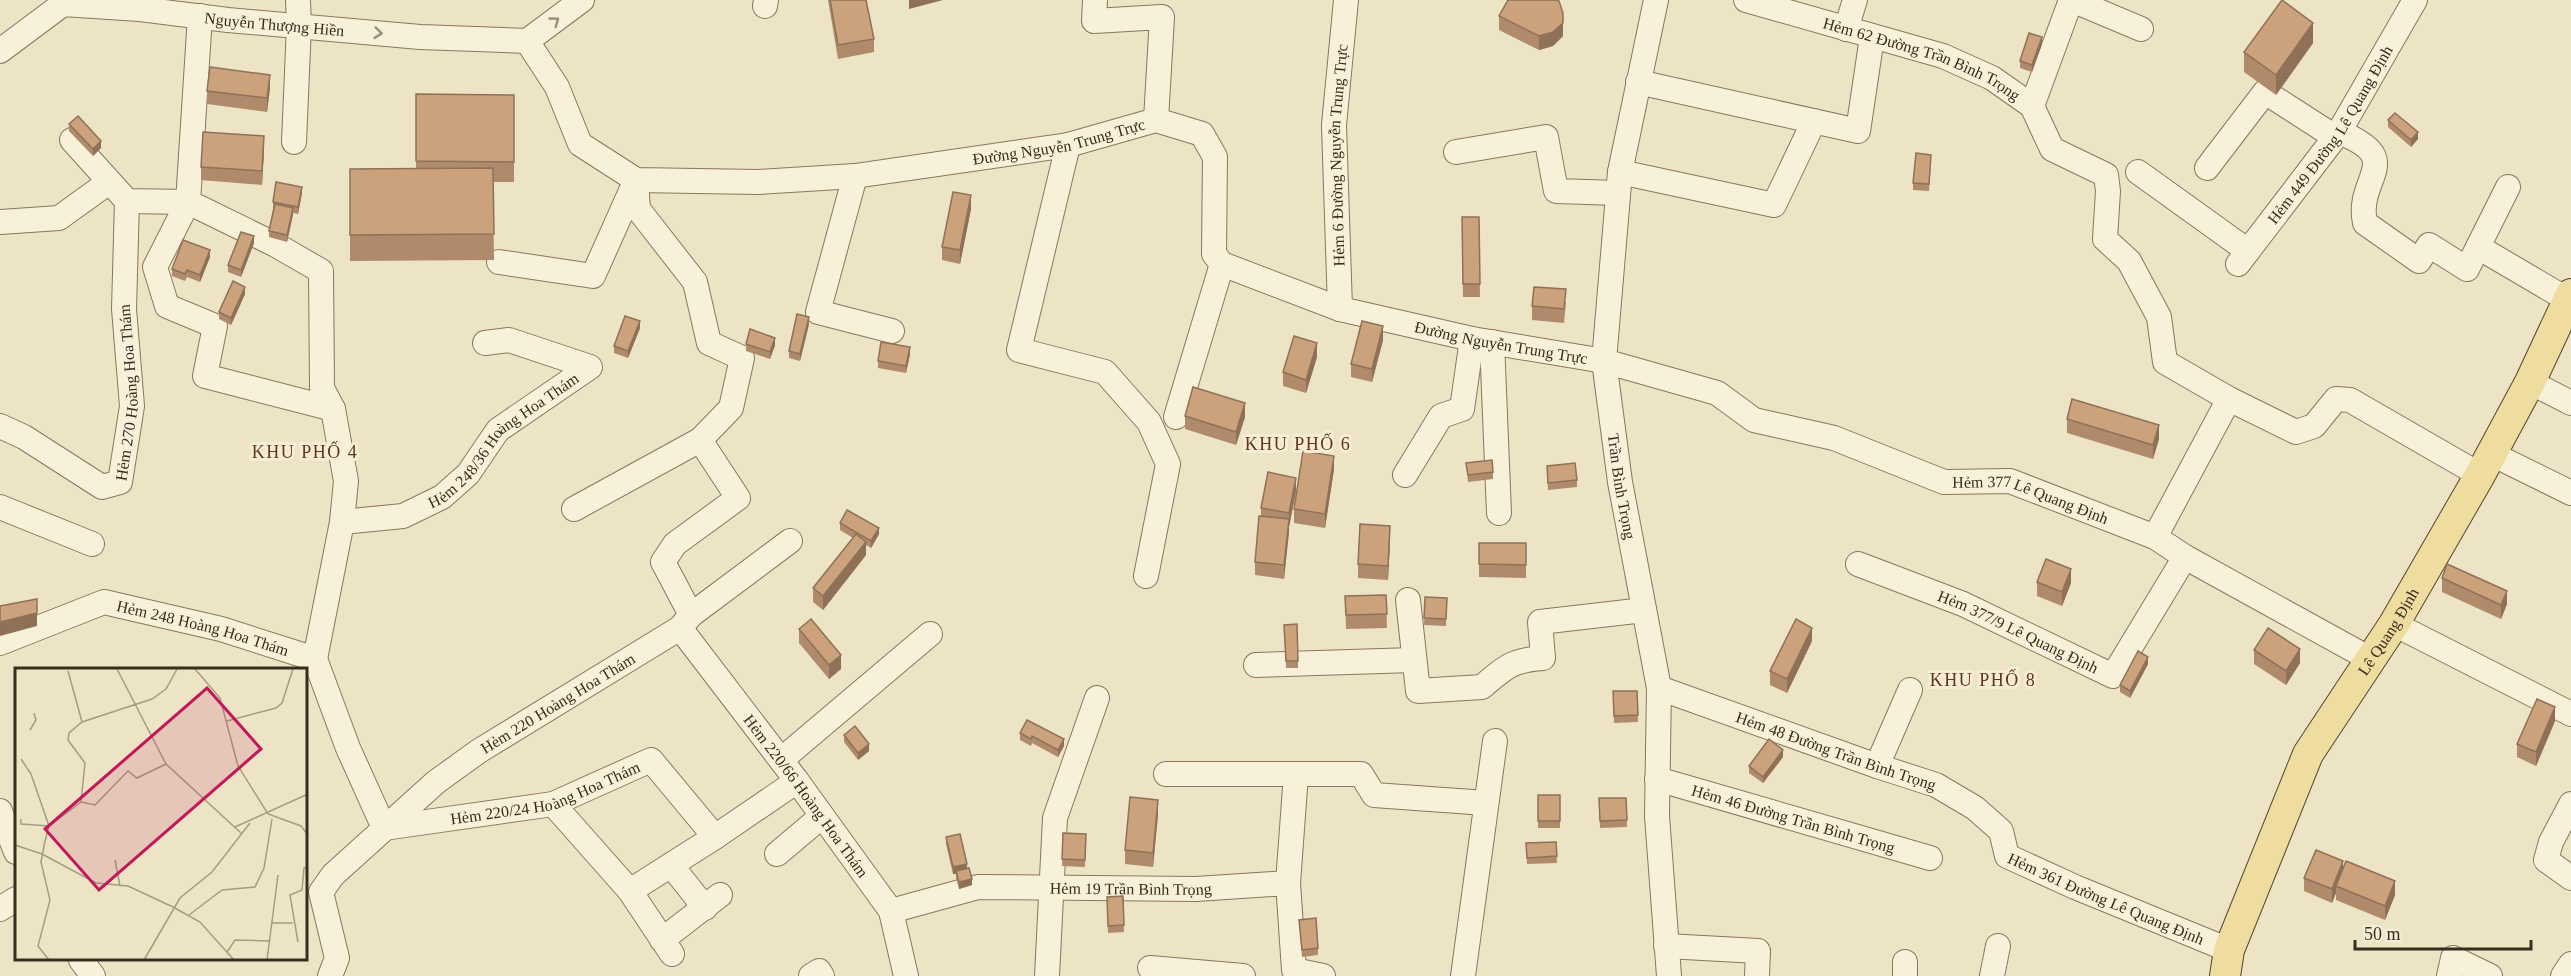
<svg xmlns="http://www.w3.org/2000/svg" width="2571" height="976" font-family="Georgia,serif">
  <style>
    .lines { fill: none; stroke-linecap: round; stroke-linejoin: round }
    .minor-casing { stroke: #88775c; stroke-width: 26 }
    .major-casing { stroke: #564430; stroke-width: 32 }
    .minor { stroke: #f8f1d9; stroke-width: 24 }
    .major { stroke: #efdc9f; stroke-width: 30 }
    .wall { fill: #af8b6b }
    .shaded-wall { fill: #8e7157 }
    .building { fill: #cba27c; stroke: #8e7157; stroke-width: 1.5 }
    .oneway { stroke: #988f7c }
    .labels { text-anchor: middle; stroke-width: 6; stroke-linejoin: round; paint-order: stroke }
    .street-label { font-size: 16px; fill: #392d1f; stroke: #f5eed5 }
    .neighbourhood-label { font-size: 18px; letter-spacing: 1.5px; fill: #653320; stroke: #f5eed5 }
    .inset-road { fill: none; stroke: #a59b83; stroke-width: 1.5 }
    .view { fill: #c2185b; fill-opacity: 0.15; stroke: #c2185b; stroke-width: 3 }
    .inset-edge { fill: none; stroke: #392d1f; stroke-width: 3 }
  </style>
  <rect width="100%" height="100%" fill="#ede4c6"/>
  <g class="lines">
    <!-- minor casing -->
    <g class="minor-casing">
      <g id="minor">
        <polyline points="1095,0 1094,21 1162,17 1156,120"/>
        <path id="s1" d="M1656 0 1620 172 1604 361 1620 482 1659 688 1657 816 1669 976"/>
        <path id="s2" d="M1746 0 1943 56 1992 78 2032 106 2052 149 2106 175 2108 191 2105 239 2129 261 2159 317 2165 362 2229 399 2296 432 2314 426 2336 399 2350 400 2480 475"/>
        <polyline points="2072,0 2141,29"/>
        <polyline points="765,6 766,0"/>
        <polyline points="1846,29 1855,0"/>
        <path id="s3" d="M527 41 557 87 580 144 636 180 758 182 855 176 1068 145 1156 120 1202 134 1215 157 1214 254 1222 264 1340 309 1472 339 1604 361 1717 393 1754 420 1834 438 1944 482 2010 481 2155 537 2185 557 2370 659"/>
        <polyline points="527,41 582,0"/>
        <path id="s4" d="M0 51 63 4 140 9 228 20 420 37 527 41"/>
        <polyline points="1638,82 1858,131 1872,37"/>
        <polyline points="2032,106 2071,0"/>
        <path d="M2339 132C2408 160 2355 177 2365 223L2419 261 2429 245 2467 269 2478 247 2568 300"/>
        <polyline points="72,140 127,201 188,202 155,267 167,306 215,326 205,376 333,409"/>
        <polyline points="294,142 299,25 298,0"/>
        <polyline points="1068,145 1019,350 1105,372 1149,422 1168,464 1146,576"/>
        <polyline points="1456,152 1546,137 1556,191 1618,193"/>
        <polyline points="2207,168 2265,92 2335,137"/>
        <polyline points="1620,172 1774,205 1814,121"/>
        <polyline points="2138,172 2248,251"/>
        <polyline points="855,176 818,312 892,331"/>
        <polyline points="0,222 59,218 109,182"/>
        <polyline points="2478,247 2508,187"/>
        <polyline points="499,262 593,276 635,182"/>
        <path id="s5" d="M2238 264 2339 132 2415 0"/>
        <path id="s6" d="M1340 309 1334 125 1346 0"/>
        <polyline points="1492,342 1499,513"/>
        <polyline points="2530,382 2571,403"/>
        <polyline points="1176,417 1222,264"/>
        <path id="s7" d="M0 426 24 437 102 487 120 482 132 406 124 309 127 201"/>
        <polyline points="2492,454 2571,493"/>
        <polyline points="1405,475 1441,416 1462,409 1472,339"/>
        <polyline points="0,507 92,544"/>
        <polyline points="574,509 700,440 731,408 742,358 709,343 695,282 638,209 636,180"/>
        <path id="s8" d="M342 522 403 516 442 497 468 474 498 430 590 367 509 340 485 343"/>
        <polyline points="2155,537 2229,399"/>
        <path id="s9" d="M1858 564 1963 604 2113 676 2185 557"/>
        <path d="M1408 600 1418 691 1482 687C1505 667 1512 660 1543 658L1540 622 1644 610"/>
        <polyline points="691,615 790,541"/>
        <polyline points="2394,624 2571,714"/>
        <path id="s10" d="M680 628 797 781 891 911 906 976"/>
        <path id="s11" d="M0 643 104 602 221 629 315 659 342 522 346 481 333 409 322 388 321 271 276 245 188 202 200 16"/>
        <polyline points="315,659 348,748 384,828"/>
        <polyline points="1256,665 1414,660"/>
        <path id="s12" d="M1659 688 1877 766 1936 785 1975 808 2001 831 2007 856 2075 887 2229 950"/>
        <polyline points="781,760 930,634"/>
        <polyline points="1877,766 1910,690"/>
        <polyline points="1166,774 1296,774 1288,883"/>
        <polyline points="1296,774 1361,774 1374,795 1486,803"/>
        <path id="s13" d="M1657 779 1930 858"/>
        <polyline points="553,804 630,891 672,954"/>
        <polyline points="2571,804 2551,842 2546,860 2571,878"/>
        <polyline points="0,811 16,852"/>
        <path id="s14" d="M384 828 553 804 651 760 715 837"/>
        <polyline points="777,854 822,816"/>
        <polyline points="671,865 705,908"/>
        <polyline points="630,891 715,837 797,781"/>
        <polyline points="0,909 16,899"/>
        <path id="s15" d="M891 911 978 887 1196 889 1288 883 1294 970 1323 976"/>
        <polyline points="662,940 720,895"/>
        <polyline points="1666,946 1758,951 1757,976"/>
        <polyline points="81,960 93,976"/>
        <polyline points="1150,968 1243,976"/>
        <path id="s16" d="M330 976 337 958 321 892 333 875 436 782 479 751 680 628 691 615 663 562 675 544 738 498 700 440"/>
        <polyline points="811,976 819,971 822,976"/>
        <polyline points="1047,976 1055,818 1097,698"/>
        <polyline points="1463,976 1495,741"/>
        <polyline points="1905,976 1905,962"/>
        <polyline points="1992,976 1998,946"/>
        <polyline points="2449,976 2453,958 2490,976"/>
        <polyline points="2563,976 2571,964"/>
      </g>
    </g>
    <!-- major casing -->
    <g class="major-casing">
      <g id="major">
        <path id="s17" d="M2225 976 2229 950 2308 754 2394 624 2480 475 2530 382 2571 294"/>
      </g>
    </g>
    <!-- minor -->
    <use href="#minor" class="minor"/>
    <!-- major -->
    <use href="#major" class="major"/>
  </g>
  <!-- wall -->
  <g class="wall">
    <polygon points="828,0 866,0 874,39 874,52 838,59"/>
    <polygon points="1499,16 1563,36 1553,46 1539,50 1499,30"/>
    <polygon points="2313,43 2276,95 2244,72 2244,52"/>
    <polygon points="2042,44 2032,72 2020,68 2020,61"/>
    <polygon points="270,88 267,112 207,104 207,91"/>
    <polygon points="416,94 514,95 514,182 493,182 494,260 350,261 350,169 416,168"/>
    <polygon points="2388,120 2418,139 2411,147 2388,127"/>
    <polygon points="69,124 101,148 93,156 69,131"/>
    <polygon points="264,150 262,185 201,180 201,167"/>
    <polygon points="1931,162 1929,191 1913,190 1913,183"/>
    <polygon points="302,193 298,214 293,213 287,242 269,237 269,231 273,209 273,202"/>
    <polygon points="971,209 960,264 942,260 942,247"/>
    <polygon points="1462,217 1479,217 1480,297 1463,297"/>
    <polygon points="254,243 241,277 228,272 228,265"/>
    <polygon points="210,257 200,282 187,277 185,281 172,276 172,269"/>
    <polygon points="245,294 231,325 219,319 219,312"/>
    <polygon points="1566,302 1564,323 1532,320 1532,306"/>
    <polygon points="809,324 800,361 789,358 789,351"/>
    <polygon points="640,328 628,358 614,353 614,346"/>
    <polygon points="1383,340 1372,382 1351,377 1351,364"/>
    <polygon points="746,344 775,345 770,359 746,351"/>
    <polygon points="910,354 906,373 878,368 878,361"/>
    <polygon points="1317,357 1306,393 1283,386 1283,372"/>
    <polygon points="1185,416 1245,417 1236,445 1185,429"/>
    <polygon points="2067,419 2159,439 2153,459 2067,433"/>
    <polygon points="1466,463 1493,472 1493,479 1468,482"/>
    <polygon points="1547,466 1577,480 1577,487 1548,490"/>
    <polygon points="1334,469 1325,528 1294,523 1294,509"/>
    <polygon points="1296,491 1289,527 1284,579 1255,575 1255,562 1261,517 1261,508"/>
    <polygon points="840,523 879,534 871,548 866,545 866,555 823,610 813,602 813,588 853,538 840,530"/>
    <polygon points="1390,540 1388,580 1358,578 1358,564"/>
    <polygon points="1479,543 1526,543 1526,578 1479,577"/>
    <polygon points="2442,578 2507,604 2501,619 2442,592"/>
    <polygon points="2037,582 2071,583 2062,606 2037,596"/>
    <polygon points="1386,595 1387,628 1346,629 1345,596"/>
    <polygon points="1425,597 1447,598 1446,626 1424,625"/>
    <polygon points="1297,624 1298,668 1286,668 1284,625"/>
    <polygon points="799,629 841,669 829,679 799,643"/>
    <polygon points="1812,641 1787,693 1770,685 1770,671"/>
    <polygon points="2254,650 2300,663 2286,685 2254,664"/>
    <polygon points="2148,664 2130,698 2120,692 2120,685"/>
    <polygon points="1613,691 1637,691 1638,722 1614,723"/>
    <polygon points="2555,721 2536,766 2517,757 2517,744"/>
    <polygon points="1020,733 1064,746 1058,757 1032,743 1031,746 1020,740"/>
    <polygon points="844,735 869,751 858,760 844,742"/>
    <polygon points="1783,757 1763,783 1749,773 1749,766"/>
    <rect x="1538" y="795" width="22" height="33"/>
    <polygon points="1599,798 1626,798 1627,827 1600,828"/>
    <polygon points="1158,814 1153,867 1125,864 1125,850"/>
    <polygon points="1063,833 1086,834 1085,867 1062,866"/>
    <polygon points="946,837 967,868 972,885 959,889 956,878 956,874 953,874 946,844"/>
    <polygon points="1556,842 1557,863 1527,864 1526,843"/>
    <polygon points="2343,868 2395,895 2385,920 2336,900 2336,893 2332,903 2304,891 2304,878"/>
    <polygon points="1123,896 1124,932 1108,933 1107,897"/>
    <polygon points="1299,920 1318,948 1318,955 1302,957"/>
  </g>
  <!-- shaded-wall -->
  <g class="shaded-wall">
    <polygon points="909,0 943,0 909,9"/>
    <polygon points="1563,13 1563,36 1553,46 1539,50 1539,36"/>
    <polygon points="2313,23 2313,43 2276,95 2276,75"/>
    <polygon points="2042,37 2042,44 2032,72 2032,65"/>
    <polygon points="270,75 270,88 267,112 267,98"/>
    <polygon points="2418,132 2418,139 2411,147 2411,140"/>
    <polygon points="264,136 264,150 262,185 262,171"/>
    <polygon points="101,141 101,148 93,156 93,149"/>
    <polygon points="302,187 302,193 298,214 298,207"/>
    <polygon points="971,195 971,209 960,264 960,250"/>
    <polygon points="293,208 293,215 287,242 287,235"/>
    <polygon points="254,236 254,243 241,277 241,270"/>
    <polygon points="210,250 210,257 200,282 200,275"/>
    <polygon points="245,287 245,294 231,325 231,318"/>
    <polygon points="809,317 809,324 800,361 800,354"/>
    <polygon points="640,321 640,328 628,358 628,351"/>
    <polygon points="1383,326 1383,340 1372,382 1372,369"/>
    <polygon points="775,338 775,345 770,359 770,352"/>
    <polygon points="1317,343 1317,357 1306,393 1306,380"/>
    <polygon points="910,347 910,354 906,373 906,366"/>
    <polygon points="1245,403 1245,417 1236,445 1236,432"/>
    <polygon points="2159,425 2159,439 2153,459 2153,445"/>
    <polygon points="1334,456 1334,469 1325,528 1325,514"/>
    <polygon points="1296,478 1296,491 1289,527 1289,513"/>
    <polygon points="1289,519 1289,533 1284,579 1284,565"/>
    <polygon points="1390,526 1390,540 1388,580 1388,566"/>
    <polygon points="879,528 879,534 871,548 871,541"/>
    <polygon points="866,542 866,555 823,610 823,596"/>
    <polygon points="2071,569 2071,583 2062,606 2062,592"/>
    <polygon points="2507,591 2507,604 2501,619 2501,605"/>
    <polygon points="37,613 37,626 0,636 0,622"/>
    <polygon points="1812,628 1812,641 1787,693 1787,679"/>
    <polygon points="2300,649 2300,663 2286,685 2286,671"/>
    <polygon points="841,655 841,669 829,679 829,665"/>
    <polygon points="2148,657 2148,664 2130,698 2130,691"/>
    <polygon points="2555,707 2555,721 2536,766 2536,752"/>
    <polygon points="1064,739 1064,746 1058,757 1058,750"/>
    <polygon points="869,744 869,751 858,760 858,753"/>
    <polygon points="1783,750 1783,757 1763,783 1763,777"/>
    <polygon points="1158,800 1158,814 1153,867 1153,853"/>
    <polygon points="2343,861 2343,875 2336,886 2336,893 2332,903 2332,889"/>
    <polygon points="967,864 967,871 956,871 956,874 953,874 953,867"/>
    <polygon points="972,879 972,885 959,889 959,882"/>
    <polygon points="2395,881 2395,895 2385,920 2385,906"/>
  </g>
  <!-- building -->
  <g class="building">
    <polygon points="830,0 866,0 874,39 838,45"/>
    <polygon points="1508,0 1556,0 1559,1 1563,13 1563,23 1553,32 1539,36 1499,16"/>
    <polygon points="2282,0 2313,23 2276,75 2244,52"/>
    <polygon points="2029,33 2042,37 2032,65 2020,61"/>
    <polygon points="210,67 270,75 267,98 207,91"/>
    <polygon points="416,94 514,95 514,162 416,161"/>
    <polygon points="2395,113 2418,132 2411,140 2388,120"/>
    <polygon points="78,116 101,141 93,149 69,124"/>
    <polygon points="203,132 264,136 262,171 201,167"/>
    <polygon points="1916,153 1931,155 1929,184 1913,183"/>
    <polygon points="493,168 494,234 350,235 350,169"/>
    <polygon points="276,182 302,187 298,207 273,202"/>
    <polygon points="953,192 971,195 960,250 942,247"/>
    <polygon points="275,204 293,208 287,235 269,231"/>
    <polygon points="1462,217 1479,217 1480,284 1463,284"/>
    <polygon points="241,232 254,236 241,270 228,265"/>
    <polygon points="183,240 210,250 200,275 187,270 185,274 172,269"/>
    <polygon points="233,281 245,287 231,318 219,312"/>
    <polygon points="1534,287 1566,289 1564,309 1532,306"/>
    <polygon points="797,314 809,317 800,354 789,351"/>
    <polygon points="625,316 640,321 628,351 614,346"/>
    <polygon points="1362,321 1383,326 1372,369 1351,364"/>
    <polygon points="750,329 775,338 770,352 746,344"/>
    <polygon points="1294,336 1317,343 1306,380 1283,372"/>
    <polygon points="881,342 910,347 906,366 878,361"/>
    <polygon points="1193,387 1245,403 1236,432 1185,416"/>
    <polygon points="2072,399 2159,425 2153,445 2067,419"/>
    <polygon points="1303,451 1334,456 1325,514 1294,509"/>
    <polygon points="1492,460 1493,472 1468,475 1466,463"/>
    <polygon points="1575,463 1577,480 1548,483 1547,466"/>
    <polygon points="1268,472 1296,478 1289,513 1261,508"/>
    <polygon points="847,510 879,528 871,541 840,523"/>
    <polygon points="1259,516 1289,519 1284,565 1255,562"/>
    <polygon points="1360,524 1390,526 1388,566 1358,564"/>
    <polygon points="856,534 866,542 823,596 813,588"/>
    <polygon points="1479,543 1526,543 1526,565 1479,564"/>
    <polygon points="2046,559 2071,569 2062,592 2037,582"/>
    <polygon points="2447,564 2507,591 2501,605 2442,578"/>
    <polygon points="1386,595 1387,614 1346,615 1345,596"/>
    <polygon points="1425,597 1447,598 1446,619 1424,618"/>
    <polygon points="37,599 37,613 0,622 0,606"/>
    <polygon points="811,619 841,655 829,665 799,629"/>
    <polygon points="1796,619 1812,628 1787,679 1770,671"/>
    <polygon points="1297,624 1298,661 1286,661 1284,625"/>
    <polygon points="2268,628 2300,649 2286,671 2254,650"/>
    <polygon points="2138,651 2148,657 2130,691 2120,685"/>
    <polygon points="1613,691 1637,691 1638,715 1614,716"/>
    <polygon points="2537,699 2555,707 2536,752 2517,744"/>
    <polygon points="1027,720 1064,739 1058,750 1032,736 1031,739 1020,733"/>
    <polygon points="855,726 869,744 858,753 844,735"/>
    <polygon points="1769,739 1783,750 1763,777 1749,766"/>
    <rect x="1538" y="795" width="22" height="26"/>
    <polygon points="1130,797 1158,800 1153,853 1125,850"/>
    <polygon points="1599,798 1626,798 1627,820 1600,821"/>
    <polygon points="1063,833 1086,834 1085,860 1062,859"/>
    <polygon points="960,834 967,864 953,867 946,837"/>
    <polygon points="1556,842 1557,856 1527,858 1526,843"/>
    <polygon points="2316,850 2343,861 2332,889 2304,878"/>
    <polygon points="2346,861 2395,881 2385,906 2336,886"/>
    <polygon points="969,868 972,879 959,882 956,871"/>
    <polygon points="1123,896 1124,925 1108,926 1107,897"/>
    <polygon points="1316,918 1318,948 1302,950 1299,920"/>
  </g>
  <!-- one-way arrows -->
  <defs><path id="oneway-chevron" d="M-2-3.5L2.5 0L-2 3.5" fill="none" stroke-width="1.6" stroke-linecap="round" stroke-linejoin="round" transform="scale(1.5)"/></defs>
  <g class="oneway">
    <use href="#oneway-chevron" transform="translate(555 21) rotate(-36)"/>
    <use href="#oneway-chevron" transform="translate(378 33) rotate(6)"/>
  </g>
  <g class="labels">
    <!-- street labels -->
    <g class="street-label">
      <text dy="6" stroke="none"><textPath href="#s4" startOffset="291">Nguyễn Thượng Hiền</textPath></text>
      <text dy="6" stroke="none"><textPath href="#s2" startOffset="186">Hẻm 62 Đường Trần Bình Trọng</textPath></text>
      <text dy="6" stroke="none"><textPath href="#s5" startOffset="159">Hẻm 449 Đường Lê Quang Định</textPath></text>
      <text dy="6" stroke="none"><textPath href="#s3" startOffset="609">Đường Nguyễn Trung Trực</textPath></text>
      <text dy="6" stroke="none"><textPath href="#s6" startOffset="154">Hẻm 6 Đường Nguyễn Trung Trực</textPath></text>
      <text dy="6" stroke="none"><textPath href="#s3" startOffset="1184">Đường Nguyễn Trung Trực</textPath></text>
      <text dy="6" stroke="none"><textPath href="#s7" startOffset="228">Hẻm 270 Hoàng Hoa Thám</textPath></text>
      <text dy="6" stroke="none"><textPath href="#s8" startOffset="189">Hẻm 248/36 Hoàng Hoa Thám</textPath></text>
      <text dy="6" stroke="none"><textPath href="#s1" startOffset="492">Trần Bình Trọng</textPath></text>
      <text dy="6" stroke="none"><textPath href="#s3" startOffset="1742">Hẻm 377 Lê Quang Định</textPath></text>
      <text dy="6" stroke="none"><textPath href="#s11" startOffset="214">Hẻm 248 Hoàng Hoa Thám</textPath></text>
      <text dy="6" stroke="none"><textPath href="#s17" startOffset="384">Lê Quang Định</textPath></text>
      <text dy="6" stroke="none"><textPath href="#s9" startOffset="174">Hẻm 377/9 Lê Quang Định</textPath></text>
      <text dy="6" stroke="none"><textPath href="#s16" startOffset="392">Hẻm 220 Hoàng Hoa Thám</textPath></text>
      <text dy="6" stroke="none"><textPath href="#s12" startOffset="188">Hẻm 48 Đường Trần Bình Trọng</textPath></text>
      <text dy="6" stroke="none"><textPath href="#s14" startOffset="166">Hẻm 220/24 Hoàng Hoa Thám</textPath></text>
      <text dy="6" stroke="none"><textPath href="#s10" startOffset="210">Hẻm 220/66 Hoàng Hoa Thám</textPath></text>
      <text dy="6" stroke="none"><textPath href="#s13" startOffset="142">Hẻm 46 Đường Trần Bình Trọng</textPath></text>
      <text dy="6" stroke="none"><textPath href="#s15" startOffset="243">Hẻm 19 Trần Bình Trọng</textPath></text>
      <text dy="6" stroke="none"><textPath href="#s12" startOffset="507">Hẻm 361 Đường Lê Quang Định</textPath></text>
    </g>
    <!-- neighbourhood labels -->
    <g class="neighbourhood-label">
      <text x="1298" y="450">KHU PHỐ 6</text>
      <text x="305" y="458">KHU PHỐ 4</text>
      <text x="1983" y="686">KHU PHỐ 8</text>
    </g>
  </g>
  <!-- overview -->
  <g transform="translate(15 668)">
    <rect width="292" height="292" fill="#ede4c6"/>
    <path class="inset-road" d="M102 1 151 96 226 165M180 1 205 30 223 98 253 146 286 158 293 167M53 3 67 54M212 53 261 40 267 35 278 1M15 62 21 52 19 45M6 91 16 106 34 158 6 156V151M66 134 70 95 53 72 54 65 67 54 137 31 151 21 162 1M66 134 80 137 113 103 122 110 151 96M220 159 293 126M0 177 27 186 81 215 113 218 158 239 185 254 219 292M100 192 105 218M174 247 207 222 240 219 249 200 257 151M256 255H278M283 274 275 227 287 222 289 200H293M212 284 220 272 255 273M34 292 23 278 35 232 26 194 30 173 34 158 66 134M129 292 165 230 197 204 235 155M252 292 263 207"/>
    <path class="view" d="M192 20 246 81 84 222 30 161Z"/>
    <rect width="292" height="292" class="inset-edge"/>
  </g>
  <!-- scale -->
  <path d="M2355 940v9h176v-9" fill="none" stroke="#392d1f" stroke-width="3"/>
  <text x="2364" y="940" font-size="18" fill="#392d1f" stroke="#f5eed5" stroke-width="4.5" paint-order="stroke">50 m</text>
</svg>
